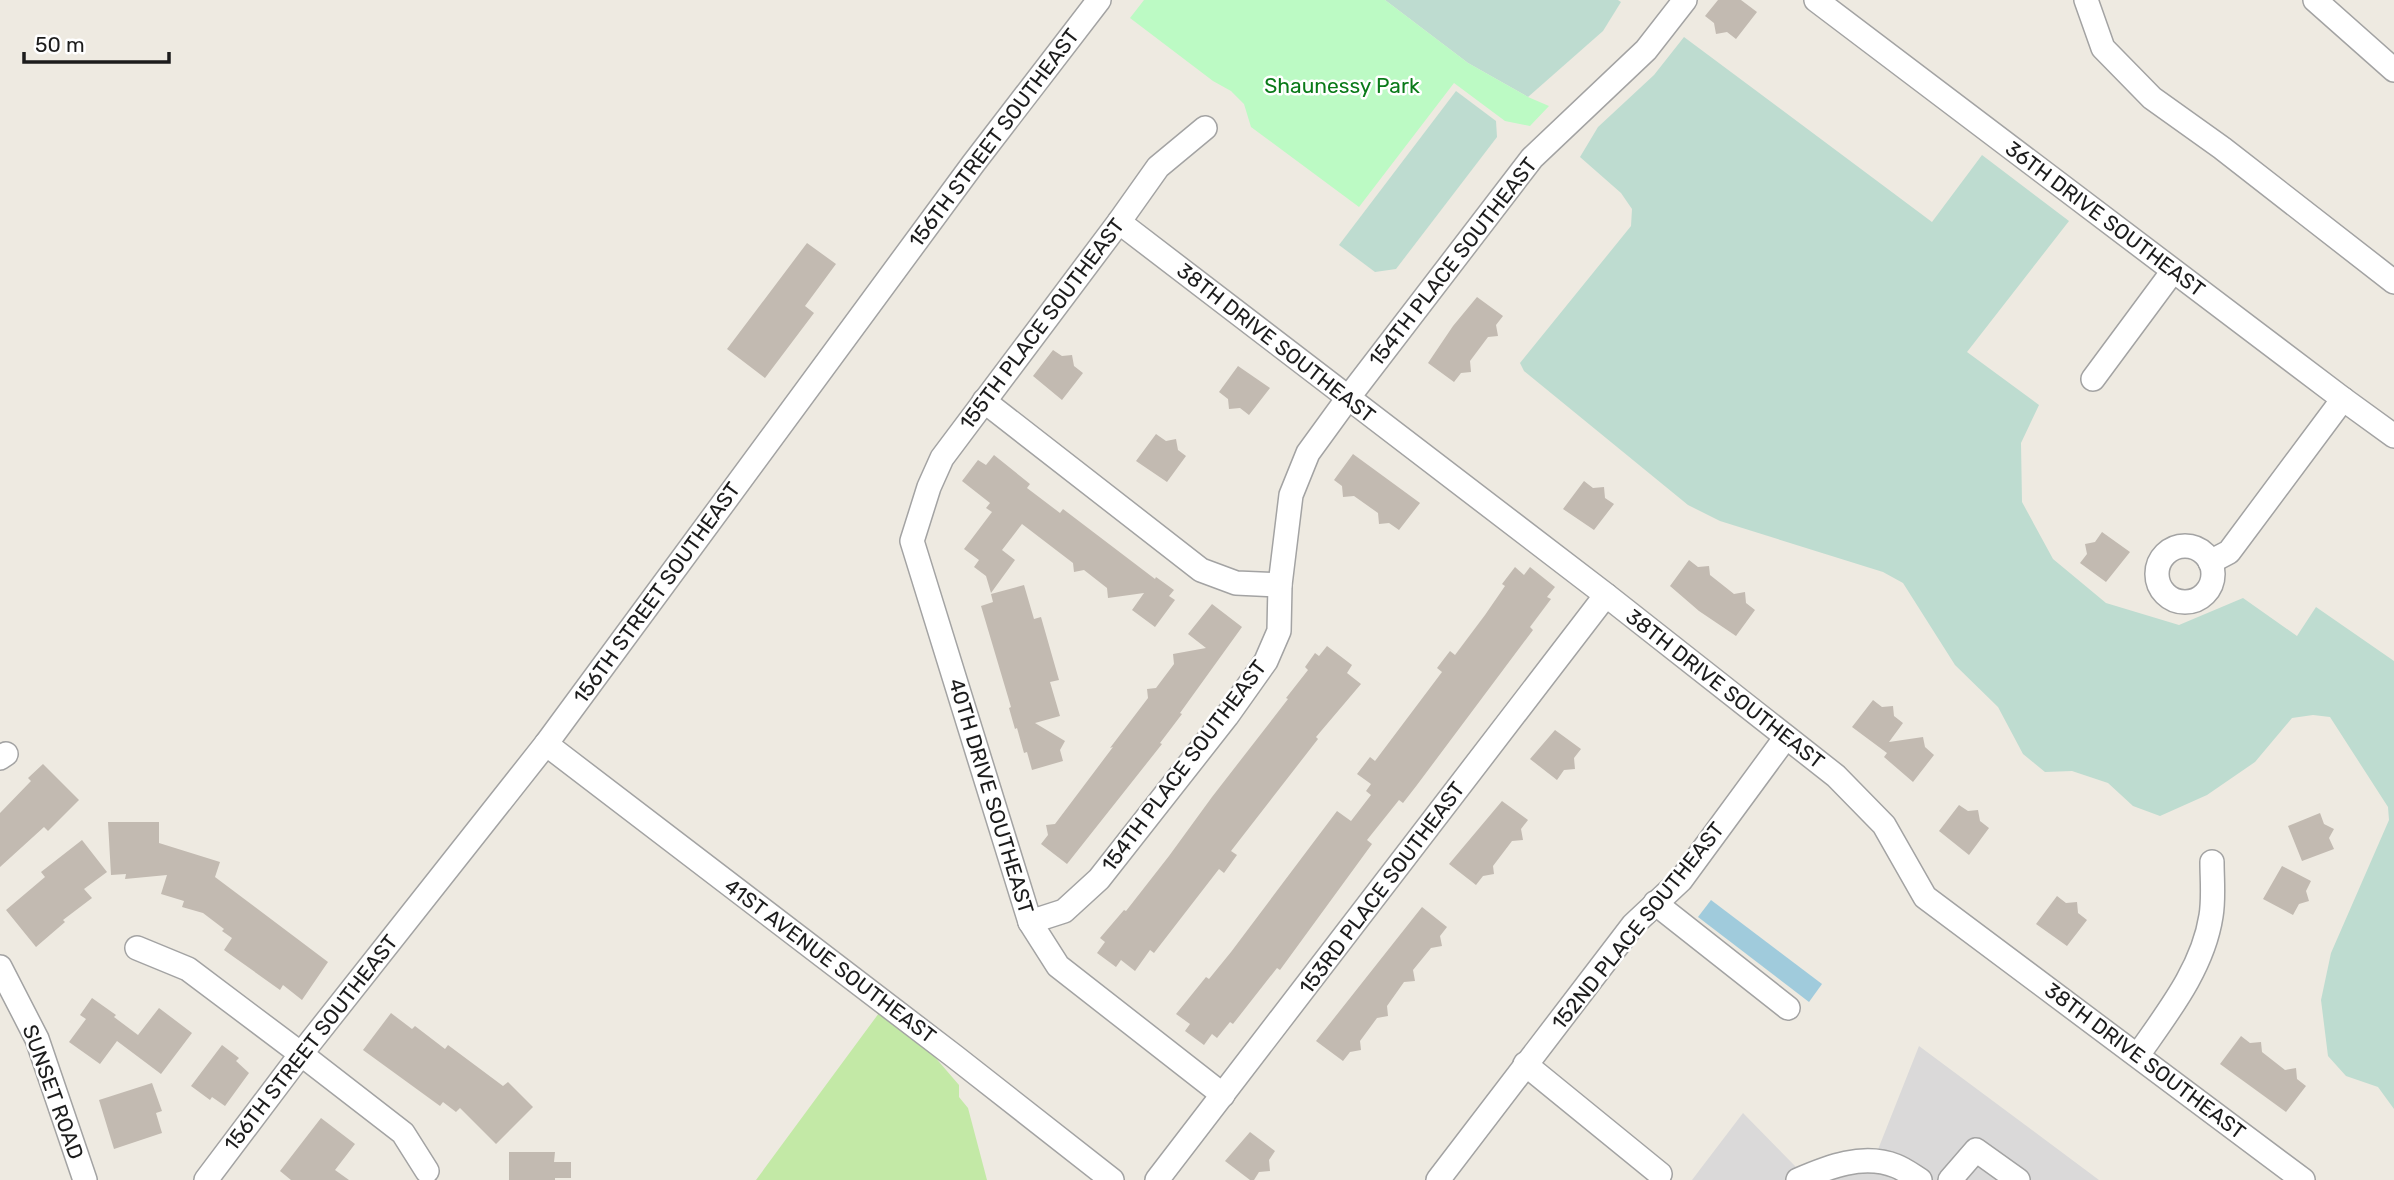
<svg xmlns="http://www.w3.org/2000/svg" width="2394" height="1180" font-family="Rubik,sans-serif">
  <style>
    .residential { fill: #dad9d9 }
    .grass { fill: #c3e9a6 }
    .wetland { fill: #bedcd0 }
    .park { fill: #bcfac4 }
    .water { fill: #a0cbdc }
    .building { fill: #c2bab1 }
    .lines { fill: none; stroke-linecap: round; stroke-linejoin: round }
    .minor-casing { stroke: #a3a3a3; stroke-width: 26 }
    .minor { stroke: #fff; stroke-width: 23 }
    .labels { text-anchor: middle; stroke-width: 5; stroke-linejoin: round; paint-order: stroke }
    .park-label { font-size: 21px; fill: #0a7a19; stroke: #fff }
    .street-label { font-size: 21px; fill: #1c1c1c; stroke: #fff }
  </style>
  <rect width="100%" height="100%" fill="#eeeae1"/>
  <!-- residential -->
  <polygon class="residential" points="1919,1046 2099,1180 1692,1180 1743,1113 1796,1167 1823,1157 1877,1152"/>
  <!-- grass -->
  <polygon class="grass" points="879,1013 934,1056 959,1085 959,1097 968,1108 987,1180 756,1180"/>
  <!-- wetland -->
  <g class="wetland">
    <polygon points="1385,0 1618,0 1621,2 1603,31 1528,97 1468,63"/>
    <polygon points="1684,37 1932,222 1982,155 2069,221 1967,352 2039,405 2021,443 2022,502 2053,559 2106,603 2179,625 2243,598 2297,636 2316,607 2394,661 2394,1109 2378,1087 2346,1076 2328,1056 2321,1000 2331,953 2389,820 2388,807 2330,717 2313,715 2292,718 2255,762 2207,795 2160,816 2133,806 2108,783 2072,771 2045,772 2023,754 1998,707 1955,665 1903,583 1883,572 1720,521 1688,505 1524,371 1520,363 1631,226 1632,209 1621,193 1580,157 1598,127 1654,75"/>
    <polygon points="1456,91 1496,121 1497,137 1396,269 1375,272 1339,245"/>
  </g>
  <!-- park -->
  <polygon class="park" points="1144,0 1385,0 1468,63 1528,97 1549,106 1530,126 1505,121 1454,83 1359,207 1251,127 1244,104 1231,91 1213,81 1130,18"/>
  <!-- water -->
  <polygon class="water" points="1711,900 1822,984 1809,1002 1698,917"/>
  <!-- building -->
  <g class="building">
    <polygon points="1718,0 1741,0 1757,12 1736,39 1727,32 1716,34 1714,23 1705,16"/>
    <polygon points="807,243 836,264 805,306 814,313 765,378 727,349"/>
    <polygon points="1477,297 1503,316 1496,325 1498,336 1488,337 1470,361 1471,372 1461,373 1454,382 1428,363 1453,326"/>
    <polygon points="1053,350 1062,356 1072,355 1074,366 1083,373 1062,400 1033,376"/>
    <polygon points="1238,366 1270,388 1249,415 1240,408 1229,409 1228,399 1219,392"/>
    <polygon points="1156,434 1166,441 1176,439 1178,450 1186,456 1167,482 1136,461"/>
    <polygon points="1353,454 1420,503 1399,530 1389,523 1379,524 1378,513 1354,496 1343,497 1342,486 1334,480"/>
    <polygon points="994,455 1030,484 1027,488 1060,513 1063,509 1155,579 1156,577 1174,590 1169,596 1175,600 1155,627 1132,610 1144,593 1108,598 1107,588 1084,570 1074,572 1073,563 1022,524 1002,550 1015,560 991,593 986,576 974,567 979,560 964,549 992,512 986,508 990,503 962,481 978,460 986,465"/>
    <polygon points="1584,481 1593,488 1604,487 1605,498 1614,504 1594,530 1563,509"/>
    <polygon points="2102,532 2130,552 2106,582 2080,563 2087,554 2085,544 2095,542"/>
    <polygon points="1689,560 1698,567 1709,566 1710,575 1734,594 1745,592 1746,603 1755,610 1736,636 1699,611 1670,586"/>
    <polygon points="1515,567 1524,575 1530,567 1555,587 1547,597 1551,599 1530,627 1533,630 1417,785 1403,803 1399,800 1367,840 1372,844 1280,970 1277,968 1233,1024 1230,1022 1217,1038 1212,1034 1204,1045 1185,1031 1190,1024 1176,1014 1206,977 1209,979 1231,952 1337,811 1351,821 1371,795 1366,791 1371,784 1357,774 1370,757 1375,761 1442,672 1437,668 1450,651 1455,655 1485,615 1505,586 1502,584"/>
    <polygon points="1024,585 1034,619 1041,617 1059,680 1050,682 1060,716 1035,723 1065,741 1060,750 1063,761 1032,770 1027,752 1024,753 1017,728 1015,729 1009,708 1011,707 981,606 993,602 991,594"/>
    <polygon points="1212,604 1242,627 1180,713 1182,714 1160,743 1162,744 1067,864 1041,844 1048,835 1046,825 1055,824 1113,747 1110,748 1148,698 1147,689 1156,688 1174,664 1173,654 1206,648 1188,634"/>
    <polygon points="1327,646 1352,665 1347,673 1361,684 1316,737 1318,739 1231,851 1237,855 1224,873 1219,869 1154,953 1150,950 1135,971 1121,960 1116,967 1097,953 1105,942 1100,938 1124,910 1126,911 1169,856 1212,797 1288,699 1286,698 1308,670 1305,667 1315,653 1319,656"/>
    <polygon points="1873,700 1882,707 1893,706 1894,716 1903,723 1889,742 1923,737 1925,747 1934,755 1913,782 1884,757 1887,753 1852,727"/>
    <polygon points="1555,730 1581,749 1574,758 1575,769 1564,770 1557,780 1530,759"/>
    <polygon points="43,764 79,800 48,831 44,827 0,867 0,813 31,781 28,778"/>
    <polygon points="1502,801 1528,820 1521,829 1523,840 1512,841 1493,866 1494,874 1483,876 1476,885 1449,864"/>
    <polygon points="1959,805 1968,811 1978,810 1980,821 1989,828 1969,855 1939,831"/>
    <polygon points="2320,813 2324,824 2334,829 2329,838 2334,849 2302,861 2288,826"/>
    <polygon points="108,822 159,822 159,843 220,862 215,877 328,962 302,1000 283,985 280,990 224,950 232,938 222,931 224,929 203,913 182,907 184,901 161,894 167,875 125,879 126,874 111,875"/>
    <polygon points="82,840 107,872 84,889 92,898 63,920 65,922 36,947 6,910 45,877 41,872"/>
    <polygon points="2282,866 2311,881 2306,891 2309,901 2299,904 2293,915 2263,899"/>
    <polygon points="2057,896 2066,903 2077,902 2078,913 2087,920 2067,946 2036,924"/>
    <polygon points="1422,907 1447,927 1440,936 1442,946 1431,948 1413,970 1415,981 1404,982 1387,1006 1388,1016 1377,1018 1360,1041 1361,1050 1350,1052 1343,1061 1316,1041"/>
    <polygon points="92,998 116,1015 114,1017 138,1035 159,1008 192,1033 161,1074 117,1041 100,1064 69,1042 86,1019 80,1015"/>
    <polygon points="391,1013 412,1029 415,1026 445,1049 448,1045 503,1086 508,1082 533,1107 496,1144 460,1108 456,1112 443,1102 440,1106 363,1050"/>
    <polygon points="2241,1036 2250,1043 2261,1042 2262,1052 2285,1070 2296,1068 2297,1079 2306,1086 2286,1112 2220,1064"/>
    <polygon points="222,1045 239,1058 236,1061 249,1073 225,1106 212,1097 210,1100 191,1086"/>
    <polygon points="152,1083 162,1111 156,1113 162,1133 114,1149 99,1100"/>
    <polygon points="321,1118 355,1144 335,1170 349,1180 291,1180 280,1171"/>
    <polygon points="1250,1132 1275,1151 1269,1160 1270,1171 1259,1172 1254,1180 1250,1180 1225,1161"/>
    <polygon points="509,1152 555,1152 554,1162 571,1162 571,1178 555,1178 555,1180 509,1180"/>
  </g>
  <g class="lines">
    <!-- minor casing -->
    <g class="minor-casing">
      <g id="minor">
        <polyline points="1816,0 2343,399 2394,436"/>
        <polyline points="2086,0 2103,48 2152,98 2222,148 2394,282"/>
        <polyline points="2315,0 2394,70"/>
        <polyline points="1205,128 1158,167 1119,222 942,458 929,487 912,541 1030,922 1058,966 1223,1095"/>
        <polyline points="1119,222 1606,595 1836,776 1884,825 1925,897 2303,1180"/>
        <polyline points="2093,379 2173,271"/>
        <polyline points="984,401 1201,570 1236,583 1280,585"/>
        <circle cx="2185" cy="574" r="28"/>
        <polyline points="2210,562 2229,552 2343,399"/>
        <polyline points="546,744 954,1056 1112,1180"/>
        <polyline points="0,758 6,754"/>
        <polyline points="1655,903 1788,1008"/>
        <polyline points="1030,922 1064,911 1099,879 1227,716 1266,661 1279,631 1280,585 1291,495 1308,453 1348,398 1532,158 1646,50 1685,0"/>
        <polyline points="137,948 188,969 301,1054 403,1133 427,1171"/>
        <polyline points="0,967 37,1039 85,1180"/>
        <path d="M2138 1055C2168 1012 2203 968 2211 916 2214 899 2212 879 2212 862"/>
        <polyline points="1525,1064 1660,1174"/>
        <polyline points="206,1180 301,1054 546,744 973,164 1099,0"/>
        <polyline points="1157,1180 1606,595"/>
        <polyline points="1438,1180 1633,925 1681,880 1786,737"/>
        <path d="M1798 1180C1828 1167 1863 1153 1896 1166 1904 1169 1912 1175 1920 1180"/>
        <polyline points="1950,1180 1976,1150 2018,1180"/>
      </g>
    </g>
    <!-- minor -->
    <use href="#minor" class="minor"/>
  </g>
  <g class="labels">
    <!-- park labels -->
    <g class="park-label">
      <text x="1342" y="93">Shaunessy Park</text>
    </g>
    <!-- street labels -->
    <g class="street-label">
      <text transform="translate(994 138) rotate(-53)" y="7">156TH STREET SOUTHEAST</text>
      <text transform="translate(2105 219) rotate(37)" y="7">36TH DRIVE SOUTHEAST</text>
      <text transform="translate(1453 262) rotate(-52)" y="7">154TH PLACE SOUTHEAST</text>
      <text transform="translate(1042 324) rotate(-53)" y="7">155TH PLACE SOUTHEAST</text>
      <text transform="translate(1276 343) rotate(38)" y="7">38TH DRIVE SOUTHEAST</text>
      <text transform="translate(657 593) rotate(-54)" y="7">156TH STREET SOUTHEAST</text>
      <text transform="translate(1725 689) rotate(38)" y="7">38TH DRIVE SOUTHEAST</text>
      <text transform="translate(1184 766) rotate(-53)" y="7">154TH PLACE SOUTHEAST</text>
      <text transform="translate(991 796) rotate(73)" y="7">40TH DRIVE SOUTHEAST</text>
      <text transform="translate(1382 888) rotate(-53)" y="7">153RD PLACE SOUTHEAST</text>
      <text transform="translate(1638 926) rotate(-51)" y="7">152ND PLACE SOUTHEAST</text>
      <text transform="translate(830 961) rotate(37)" y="7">41ST AVENUE SOUTHEAST</text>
      <text transform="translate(311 1043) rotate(-52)" y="7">156TH STREET SOUTHEAST</text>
      <text transform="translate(2145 1061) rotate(37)" y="7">38TH DRIVE SOUTHEAST</text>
      <text transform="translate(53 1092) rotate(70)" y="7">SUNSET ROAD</text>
    </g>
  </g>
  <!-- scale -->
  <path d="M24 52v10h145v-10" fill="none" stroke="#1c1c1c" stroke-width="3.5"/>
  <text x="35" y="52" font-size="21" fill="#1c1c1c" stroke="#ffffff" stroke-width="5" paint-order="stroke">50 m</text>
</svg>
